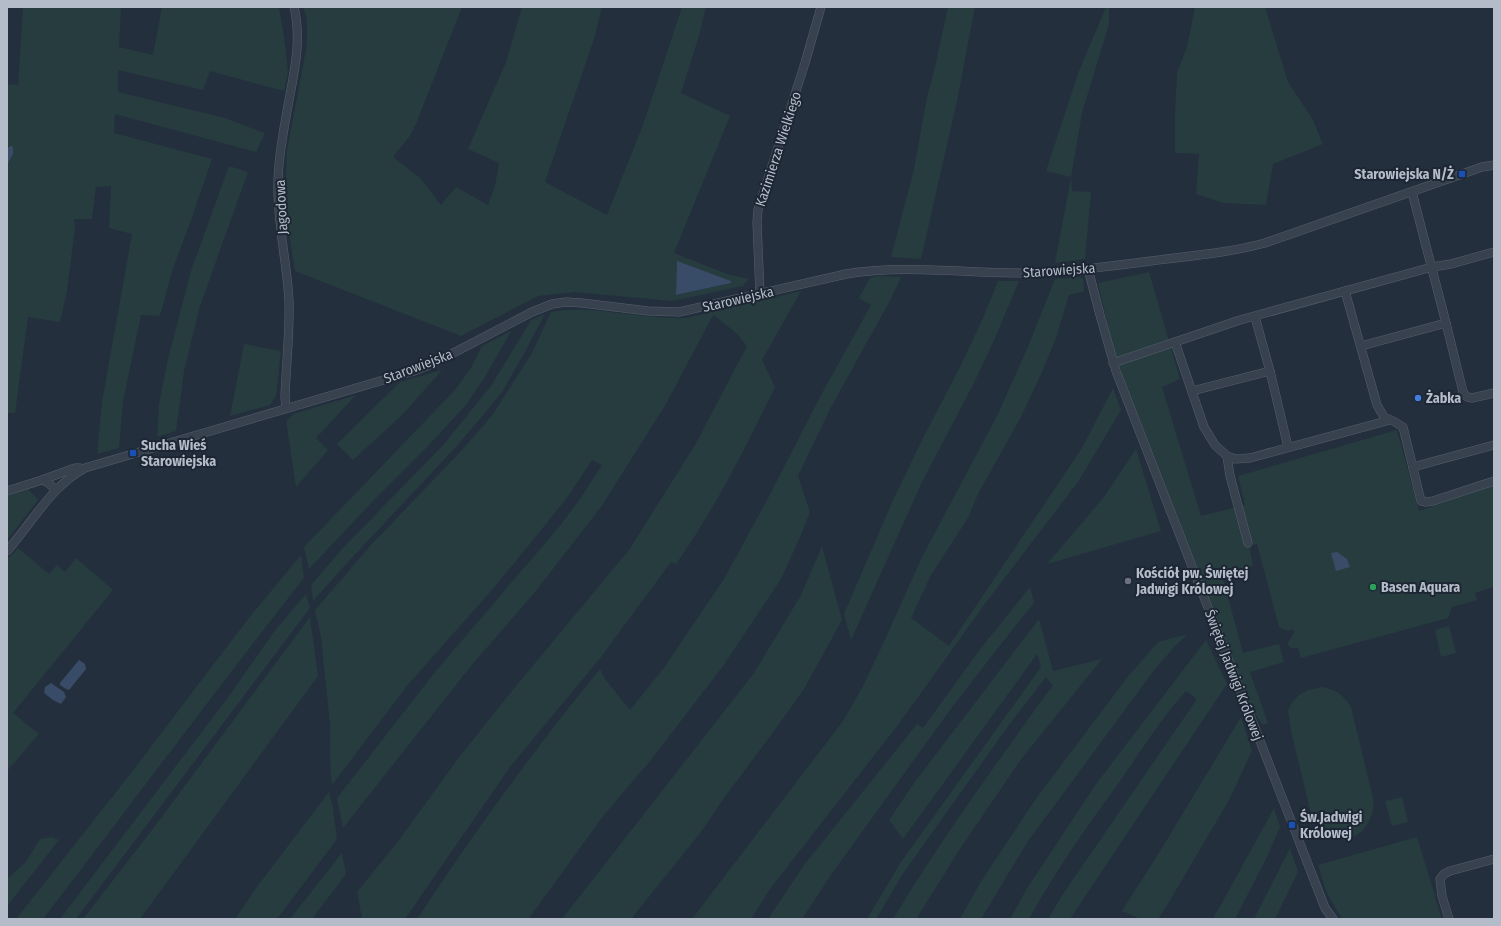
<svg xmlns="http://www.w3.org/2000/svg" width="1501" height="926" font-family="'Fira Sans Condensed',sans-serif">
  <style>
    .green { fill: #263c3f; fill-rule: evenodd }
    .water { fill: #394c67 }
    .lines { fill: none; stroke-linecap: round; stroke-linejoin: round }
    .minor-casing { stroke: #565f6c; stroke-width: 9 }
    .minor { stroke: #38414e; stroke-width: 8 }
    .transit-dot { fill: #1a4fb4; stroke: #1d2633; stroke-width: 1.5 }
    .shop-dot { fill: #3f7fe0; stroke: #1d2633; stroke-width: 1.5 }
    .worship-dot { fill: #6b7280; stroke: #1d2633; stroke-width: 1.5 }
    .leisure-dot { fill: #2e9e5b; stroke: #1d2633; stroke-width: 1.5 }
    .labels { text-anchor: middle; stroke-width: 4; stroke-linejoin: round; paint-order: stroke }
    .street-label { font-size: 14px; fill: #b4bcc9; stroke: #1d2633 }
    .poi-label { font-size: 14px; font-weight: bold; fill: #b4bcc9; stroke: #1d2633; text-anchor: start }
  </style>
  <rect width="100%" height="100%" fill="#242f3e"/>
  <!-- green -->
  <g class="green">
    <polygon points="23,7 121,7 119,47 153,55 162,7 279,7 284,37 288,72 284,91 210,71 203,90 118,70 118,92 225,118 265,133 256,152 115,114 114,133 212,159 189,226 173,268 161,312 159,316 141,315 123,402 119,448 97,454 102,402 132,234 109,228 111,186 96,187 92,219 74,219 75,228 67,291 60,322 28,317 15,413 7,413 7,165 13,154 9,146 7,148 7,84 18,85"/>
    <path d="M303 7H462L416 124 409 137 393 157 420 178 441 205 456 187 488 205 495 186 499 163 468 149 506 62 522 7H602L594 39 545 182 607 215 643 125 682 7H706L699 36 681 93 730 116 674 253 727 274 749 279 743 286 672 301 575 292 538 296 461 336 295 271 285 209 286 175 287 150 307 44V19ZM677 262 731 281V283L676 295Z"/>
    <polygon points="948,7 975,7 957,101 921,259 891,257 914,169 927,97 935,67"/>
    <polygon points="1106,7 1109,7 1109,24 1082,113 1071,177 1072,191 1091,192 1085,259 1055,263 1071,177 1046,171 1079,71"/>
    <polygon points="1195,7 1265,7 1288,82 1312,118 1323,144 1273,164 1266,205 1224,203 1196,194 1199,154 1175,153 1175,114 1177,73 1187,47"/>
    <polygon points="229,166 248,172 200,306 184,371 176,431 157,437 159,404 168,359 191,271"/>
    <polygon points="1149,272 1180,379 1162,387 1201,516 1245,505 1238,476 1397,430 1419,511 1494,485 1494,587 1475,593 1477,600 1452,607 1448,618 1301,658 1298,648 1291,648 1287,644 1294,633 1293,629 1287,631 1279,627 1257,544 1252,545 1250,550 1253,566 1222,575 1243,653 1279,644 1284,662 1250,672 1268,723 1263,725 1255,714 1249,700 1124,379 1113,348 1098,283"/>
    <path d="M877 276 901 277 892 297 830 409 798 476 810 512 801 535 781 579 723 666 651 760 604 815 530 917 527 919H417C474 833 534 749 600 669L605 679 630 710 663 669 724 579 767 500 821 395 871 305 859 298 870 278Z"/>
    <polygon points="1080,277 1083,279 1084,291 1069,295 1056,338 1042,372 1021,417 978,494 968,518 931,575 911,618 949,646 1082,448 1113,388 1121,410 1078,482 987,601 898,725 770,889 751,919 692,919 843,721 863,686 882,646 922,557 997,416 1027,349 1055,279"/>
    <polygon points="998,281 1019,281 995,338 974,383 922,482 851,640 844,614 893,500 924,436 960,367 983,318"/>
    <path d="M801 291 762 360 775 387C746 447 715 509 676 564L671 562 601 657 510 767 405 919H362L357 892 396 844 457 760 507 697 629 550 695 445 747 346 736 333 714 315 712 317 666 404 601 507 535 592 471 666 343 828 337 798 435 672 558 528 580 499 602 465 592 460 569 495 542 529 497 584 407 686 332 785C329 764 331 746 330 725L321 637 315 610 371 545 462 450 493 414 532 353 551 312C594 304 641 320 686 318Z"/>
    <polygon points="545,314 527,348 502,392 480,419 454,449 347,563 313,601 311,585 342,549 443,445 491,386 531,320"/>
    <polygon points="511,331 485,377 466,405 426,448 375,499 309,569 304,547 454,391 471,368 482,346"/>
    <polygon points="244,344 281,351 276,396 270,405 230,416"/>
    <polygon points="442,370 403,414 353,460 337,444 400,382"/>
    <polygon points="356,395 316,438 328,450 296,487 287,427 287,420 293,414"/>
    <polygon points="1136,449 1161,531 1047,564 1104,497"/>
    <polygon points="28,489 38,500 7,540 7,496"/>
    <polygon points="822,546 842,620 804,689 774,731 724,798 701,832 631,919 562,919 754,673 801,595"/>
    <polygon points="18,548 49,574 57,565 65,572 76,558 113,590 13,713 39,734 7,771 7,560"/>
    <path d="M301 555 304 578C215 691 130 806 43 919H16L131 773 248 619Z"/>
    <polygon points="1030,587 1034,603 1005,639 953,706 833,872 802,919 768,919 804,865 917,724 923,728 981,648"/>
    <polygon points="306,594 310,608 76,919 60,919 229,696 276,629"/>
    <polygon points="310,617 318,676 140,919 83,919 155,826"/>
    <path d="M1039 619 1053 671 1102 659 1022 758 960 849 916 919H893C940 841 994 767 1047 693L1053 686 1046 677 1006 729 902 875 876 919H867L901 862 1041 667 1037 654 903 839 889 820 914 783Z"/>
    <polygon points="1449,626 1456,653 1441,657 1435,630"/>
    <polygon points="1188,634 1176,645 1152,673 1074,779 1028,841 981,919 960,919 980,883 1035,800 1129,675 1158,642"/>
    <path d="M1206 640 1227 684 1070 919H1048L1063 894 1197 699 1186 691C1163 716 1144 746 1125 774 1091 821 1057 868 1029 919H1010L1026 890 1096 784Z"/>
    <path d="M1323 687C1337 691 1343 694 1351 707L1373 798C1374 809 1374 811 1369 821 1356 848 1330 839 1313 822L1291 731 1288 710 1292 702 1299 695 1308 690Z"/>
    <polygon points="1241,717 1252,751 1229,800 1169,902 1158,919 1141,919 1122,911 1162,848"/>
    <polygon points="329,792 333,808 337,839 277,919 235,919 256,888"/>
    <polygon points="1402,797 1408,822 1392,826 1385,801"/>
    <polygon points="1274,808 1280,827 1267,857 1235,919 1213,919"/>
    <polygon points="52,837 59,840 7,906 7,879 26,862 40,839"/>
    <polygon points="1417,837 1442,919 1342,919 1326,891 1318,865"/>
    <polygon points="1290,848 1298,872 1275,919 1254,919"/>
    <polygon points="342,853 346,874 312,919 290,919"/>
  </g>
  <!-- water -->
  <g class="water">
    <polygon points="11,146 13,147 13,154 7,165 7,148"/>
    <polygon points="677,261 731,281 731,283 676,295"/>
    <polygon points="1337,552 1347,559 1350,567 1336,571 1331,553"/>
    <polygon points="79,660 85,664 86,669 69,690 66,689 60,685 60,683"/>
    <polygon points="51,683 64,692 66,697 61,704 53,700 44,693 45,687"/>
  </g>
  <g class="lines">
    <!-- minor casing -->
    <g class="minor-casing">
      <g id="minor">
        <polyline points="1088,269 1100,315 1116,371 1325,908 1333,919"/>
        <polyline points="1345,291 1377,405 1384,417 1395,422 1403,427 1421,501 1426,502 1433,501 1494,481"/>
        <polyline points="760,294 757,222 758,210 805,63 821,7"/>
        <polyline points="1255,317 1270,371 1288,447"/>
        <polyline points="1446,323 1463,392 1467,397 1472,398 1494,393"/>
        <polyline points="1175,342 1204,427 1215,445 1227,456 1235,459 1250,458 1390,420"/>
        <polyline points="1361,346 1446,323 1412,192"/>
        <polyline points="1113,363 1240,320 1432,267 1451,264 1494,252"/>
        <polyline points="1192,391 1270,371"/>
        <path d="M286 408 285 397C286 365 290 333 289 301 287 262 277 223 278 183 278 161 282 139 286 117 292 80 303 44 294 7"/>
        <polyline points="1227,456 1230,476 1248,543"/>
        <polyline points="1413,467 1494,445"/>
        <polyline points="42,480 75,468 80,468"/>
        <polyline points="7,491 42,480 47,482 56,490"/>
        <path d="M7 551C32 523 51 486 85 468L414 371 436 362 532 312 552 304 566 302 582 303 648 311 679 312 846 274C906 264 969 274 1030 273 1071 272 1111 266 1151 261 1189 256 1228 253 1265 243L1482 167 1494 165"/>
        <polyline points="1449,919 1442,896 1440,879 1444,874 1450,871 1494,859"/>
      </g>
    </g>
    <!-- minor -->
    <use href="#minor" class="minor"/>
  </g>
  <!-- markers -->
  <g class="transit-dot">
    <rect x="1458" y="170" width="8" height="8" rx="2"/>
    <rect x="129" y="449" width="8" height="8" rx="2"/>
    <rect x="1288" y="821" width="8" height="8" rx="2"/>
  </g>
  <circle class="shop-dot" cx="1418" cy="398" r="4"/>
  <circle class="worship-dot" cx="1128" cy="581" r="4"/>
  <circle class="leisure-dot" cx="1373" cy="587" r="4"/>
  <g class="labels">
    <!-- street labels -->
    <g class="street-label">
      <text transform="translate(778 149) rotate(-72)" y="5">Kazimierza Wielkiego</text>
      <text transform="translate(281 207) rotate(-93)" y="5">Jagodowa</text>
      <text transform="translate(1059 270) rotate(-4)" y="5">Starowiejska</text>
      <text transform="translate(738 299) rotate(-13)" y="5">Starowiejska</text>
      <text transform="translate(418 366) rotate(-21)" y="5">Starowiejska</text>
      <text transform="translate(1234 675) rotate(69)" y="5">Świętej Jadwigi Królowej</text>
    </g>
    <!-- poi labels -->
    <g class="poi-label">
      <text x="1454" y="179" text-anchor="end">Starowiejska N/Ż</text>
      <text x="1426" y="403">Żabka</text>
      <text x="141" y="450">Sucha Wieś<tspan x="141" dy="16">Starowiejska</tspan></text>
      <text x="1136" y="578">Kościół pw. Świętej<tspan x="1136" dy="16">Jadwigi Królowej</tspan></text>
      <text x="1381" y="592">Basen Aquara</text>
      <text x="1300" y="822">Św.Jadwigi<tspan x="1300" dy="16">Królowej</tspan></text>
    </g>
  </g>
  <!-- border -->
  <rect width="1501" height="926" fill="none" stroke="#b4bcc9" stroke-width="16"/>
</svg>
